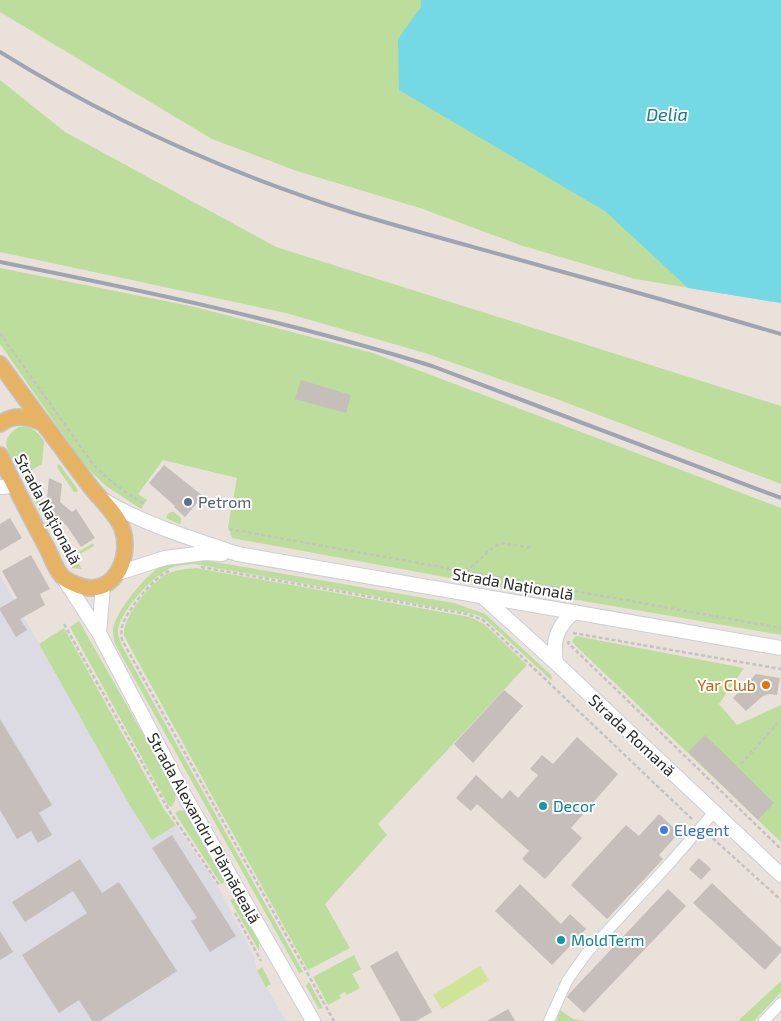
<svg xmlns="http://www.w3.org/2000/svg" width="781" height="1021" font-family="'Exo 2',sans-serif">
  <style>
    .industrial { fill: #dcdbe3 }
    .green { fill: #bcdd9b }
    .pitch { fill: #cfe497 }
    .water { fill: #75d9e5 }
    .building { fill: #c5bebb }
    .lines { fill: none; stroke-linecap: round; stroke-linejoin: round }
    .street-casing { stroke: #cacfd9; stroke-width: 12 }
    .secondary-casing { stroke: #cacfd9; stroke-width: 16 }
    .primary-casing { stroke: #c3c3c3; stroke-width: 18 }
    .path { stroke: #c3c3c3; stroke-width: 2.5; stroke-dasharray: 4 2.5; stroke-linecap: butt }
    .street { stroke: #fff; stroke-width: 10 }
    .secondary { stroke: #fff; stroke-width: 14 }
    .primary { stroke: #e6b364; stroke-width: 15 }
    .rail { stroke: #9fa4b2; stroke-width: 4 }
    .service-dot { fill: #5c6f8a; stroke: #fff; stroke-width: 2 }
    .food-dot { fill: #e8710a; stroke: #fff; stroke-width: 2 }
    .culture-dot { fill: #0f9aa8; stroke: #fff; stroke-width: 2 }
    .shop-dot { fill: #3f7fe0; stroke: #fff; stroke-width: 2 }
    .labels { text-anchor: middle; stroke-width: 4; stroke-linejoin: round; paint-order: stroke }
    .service-label { font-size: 16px; fill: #4e5e75; stroke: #fff; text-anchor: start }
    .street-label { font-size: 16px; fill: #292929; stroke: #fff }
    .food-label { font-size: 16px; fill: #c56008; stroke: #fff; text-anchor: end }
    .culture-label { font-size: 16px; fill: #0d838f; stroke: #fff; text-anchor: start }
    .shop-label { font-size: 16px; fill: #366cbe; stroke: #fff; text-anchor: start }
    .water-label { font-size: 18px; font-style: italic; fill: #17788e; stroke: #fff }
  </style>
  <rect width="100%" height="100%" fill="#eae1db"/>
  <!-- industrial -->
  <polygon class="industrial" points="0,575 130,806 146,831 152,840 176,825 217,885 254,956 257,971 286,1021 0,1021"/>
  <!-- green -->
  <g class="green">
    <polygon points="0,0 711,0 781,303 635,279 520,245 420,208 297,171 212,139 0,12"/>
    <polygon points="0,80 65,132 276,247 781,406 781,484 554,398 425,353 286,313 0,252"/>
    <polygon points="0,268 195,307 373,353 781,508 781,635 467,581 232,538 228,527 237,478 163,460 138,494 147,500 141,509 106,486 85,466 0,344"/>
    <path d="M19 427C31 426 37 431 44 441L42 464 25 474C19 471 17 468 14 462 5 447 1 438 19 427Z"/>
    <polygon points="58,464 60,465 78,490 77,492 74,492 57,467"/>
    <polygon points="34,494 36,495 51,522 49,524 47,524 32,497"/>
    <polygon points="171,512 174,512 181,518 181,523 179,524 166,518 167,515"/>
    <polygon points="59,537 70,557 93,543 94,546 75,557 82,569 72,568 56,539"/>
    <path d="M197 559 454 603 485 614 551 675 552 678 551 680 485 619 477 615 468 613 194 564C185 565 175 565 167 570 151 578 120 612 118 630 118 636 120 641 122 646L303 972 299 973 115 644C114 640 113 634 113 629 116 611 146 574 162 566 172 561 186 561 197 559Z"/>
    <path d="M196 568 470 617 484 624 527 665 378 824 387 835 325 904 350 948 308 970 124 636C122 618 149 585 165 575 174 570 186 569 196 568Z"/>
    <polygon points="79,621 176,792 175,801 171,807 168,805 70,627"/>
    <polygon points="64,628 165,811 176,825 152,840 130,806 39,644"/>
    <polygon points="576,636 744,668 719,704 737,725 781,705 781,842 576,646 572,641"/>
    <polygon points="180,810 187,812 226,882 221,884 175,813"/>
    <polygon points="235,898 259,942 259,951 230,900"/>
    <polygon points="354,955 361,969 352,974 360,988 347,995 345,992 339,995 341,998 328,1005 313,977"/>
    <polygon points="262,967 271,984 266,987 257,971"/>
    <polygon points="781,981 781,992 754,1021 738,1021"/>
    <polygon points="309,982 323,1008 319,1009 318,1007 306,986"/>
    <polygon points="560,1010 573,1019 586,1021 557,1021"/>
  </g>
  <!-- pitch -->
  <polygon class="pitch" points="480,966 489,980 442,1009 433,995"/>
  <!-- water -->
  <polygon class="water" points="421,0 781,0 781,303 688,288 605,211 399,90 398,39 421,7"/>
  <!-- building -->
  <g class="building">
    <polygon points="301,380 351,395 346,413 295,399"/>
    <polygon points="164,465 203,496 185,517 174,507 175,506 149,483"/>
    <polygon points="49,478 62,484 60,502 72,512 76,509 95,538 81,547 67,526 46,509"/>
    <polygon points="10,518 22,538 0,551 0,524"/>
    <polygon points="31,555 50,589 40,594 45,605 20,619 27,630 16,637 0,610 0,608 17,598 2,571"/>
    <polygon points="756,674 780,678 777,695 770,694 763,696 746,711 733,698"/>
    <polygon points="504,690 523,706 473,763 454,744"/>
    <polygon points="0,719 52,805 39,813 52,835 38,843 31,831 17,839 0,810"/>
    <polygon points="705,735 774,803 758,820 688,752"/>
    <polygon points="577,737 618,774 571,828 582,838 545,879 522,859 529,851 477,804 471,811 456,798 476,775 502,799 510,790 518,798 538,775 530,769 542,755 553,764"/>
    <polygon points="659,814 679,833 659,855 663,859 607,919 571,885 626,825 639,836"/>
    <polygon points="172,835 236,936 210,952 191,921 197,918 152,848"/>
    <polygon points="699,858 711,869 701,880 689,869"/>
    <polygon points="80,859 102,893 119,882 177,971 100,1021 92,1021 79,1000 59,1013 22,955 87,913 73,891 25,922 12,902"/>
    <polygon points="712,883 781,948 781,952 765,970 693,903"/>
    <polygon points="520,884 561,924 570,914 586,929 552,965 495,911"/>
    <polygon points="668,889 686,906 584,1013 567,997 569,994"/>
    <polygon points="0,931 13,952 0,960"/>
    <polygon points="397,951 432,1012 416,1021 401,1021 370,966"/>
    <polygon points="508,1009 515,1021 487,1021"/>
  </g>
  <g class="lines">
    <!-- street casing -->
    <g class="street-casing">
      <g id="street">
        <polyline points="549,1021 567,981 586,954 670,863 714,812"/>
        <polyline points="764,1021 781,1003"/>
      </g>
    </g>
    <!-- secondary casing -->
    <g class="secondary-casing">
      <g id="secondary">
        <polyline points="0,487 13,486"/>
        <path d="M105 501C146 525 193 539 238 554L781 648"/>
        <polyline points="118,573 165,558 205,553 222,554"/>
        <polyline points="62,576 99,633 187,800 313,1021"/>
        <polyline points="482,596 556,663 781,875"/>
        <polyline points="99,633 103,585"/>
        <path d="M556 663C552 641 557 626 574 612"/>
      </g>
    </g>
    <!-- primary casing -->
    <g class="primary-casing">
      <g id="primary">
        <path d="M0 364C30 405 60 446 90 486 100 499 116 513 122 528 133 559 112 601 75 584 71 582 65 580 62 576 55 569 51 555 46 546 30 516 14 486 0 455"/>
        <path d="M0 424C15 413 27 417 43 423"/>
      </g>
    </g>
    <!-- path -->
    <g class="path">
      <path d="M0 333 92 463C108 480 125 493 145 504"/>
      <polyline points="229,529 781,628"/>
      <polyline points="201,567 467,614 483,620 693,820"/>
      <path d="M169 571C154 577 131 606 124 621 121 627 121 633 122 640L334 1021"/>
      <polyline points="466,572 492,548 501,543 533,548"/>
      <polyline points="64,624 170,812 219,885"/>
      <polyline points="573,633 781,669"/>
      <polyline points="569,641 568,643 781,849"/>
      <polyline points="741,764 781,720"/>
      <polyline points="708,834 781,900"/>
      <polyline points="235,913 261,961"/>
    </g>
    <!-- street -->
    <use href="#street" class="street"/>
    <!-- secondary -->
    <use href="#secondary" class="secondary"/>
    <!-- primary -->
    <use href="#primary" class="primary"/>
    <!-- rail -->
    <g class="rail">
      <path d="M0 52C109 120 230 174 354 213 423 234 493 252 563 272 636 292 709 313 781 334"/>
      <path d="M0 262C145 291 291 322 432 366L781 498"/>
    </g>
  </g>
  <!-- markers -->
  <circle class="service-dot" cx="188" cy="502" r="5"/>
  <circle class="food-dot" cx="766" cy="685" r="5"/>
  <g class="culture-dot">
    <circle cx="543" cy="806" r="5"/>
    <circle cx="561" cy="940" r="5"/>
  </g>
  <circle class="shop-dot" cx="664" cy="830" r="5"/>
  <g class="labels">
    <!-- service labels -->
    <g class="service-label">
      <text x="198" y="508">Petrom</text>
    </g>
    <!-- street labels -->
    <g class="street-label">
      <text transform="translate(48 509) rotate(62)" y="6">Strada Națională</text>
      <text transform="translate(513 584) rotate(10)" y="6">Strada Națională</text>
      <text transform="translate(632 735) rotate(43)" y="6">Strada Romană</text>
      <text transform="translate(204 828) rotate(61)" y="6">Strada Alexandru Plămădeală</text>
    </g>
    <!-- food labels -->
    <g class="food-label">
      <text x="756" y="691">Yar Club</text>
    </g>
    <!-- culture labels -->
    <g class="culture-label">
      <text x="553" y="812">Decor</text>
      <text x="571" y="946">MoldTerm</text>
    </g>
    <!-- shop labels -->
    <g class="shop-label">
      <text x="674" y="836">Elegent</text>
    </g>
    <!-- water labels -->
    <g class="water-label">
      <text x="667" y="121">Delia</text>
    </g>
  </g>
</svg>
